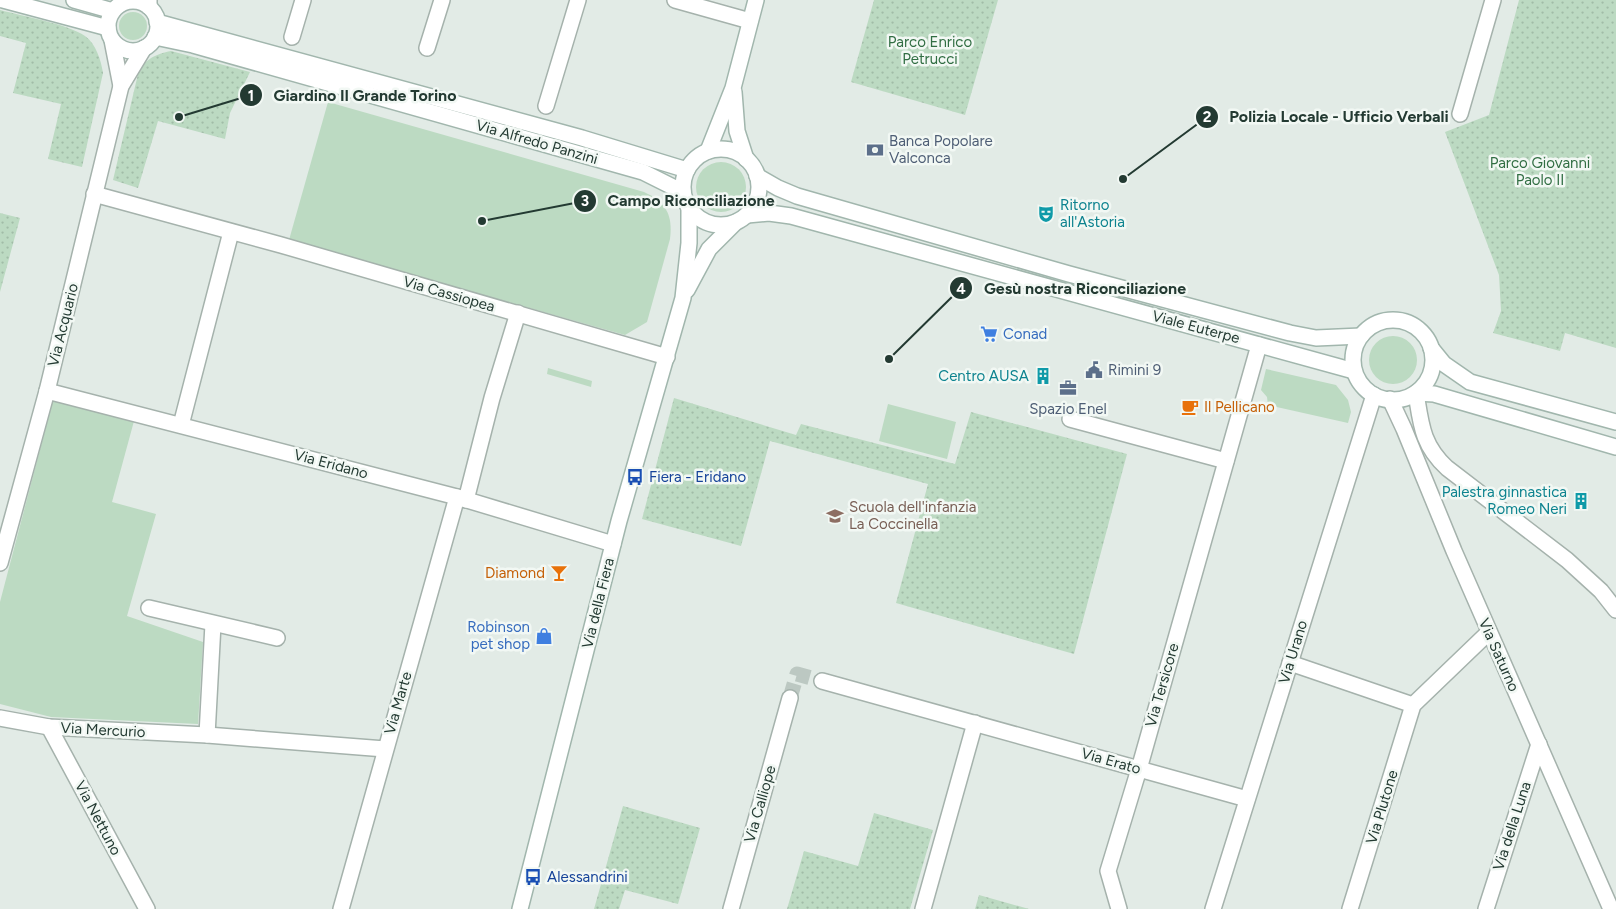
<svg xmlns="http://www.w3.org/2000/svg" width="1616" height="909" font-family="Figtree,sans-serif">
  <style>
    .green { fill: #bcdac2 }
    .park { fill: url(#park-dots) }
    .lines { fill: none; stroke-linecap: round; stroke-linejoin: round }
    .street-tunnel { stroke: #bcc8c2; stroke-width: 15; stroke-dasharray: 15 8; stroke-linecap: butt }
    .street-casing { stroke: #a5b2ac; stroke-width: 18 }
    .secondary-casing { stroke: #a1b6ad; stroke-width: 18 }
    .street { stroke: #fff; stroke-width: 15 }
    .secondary { stroke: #fff; stroke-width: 15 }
    .labels { text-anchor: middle; stroke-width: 5; stroke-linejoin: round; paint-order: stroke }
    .park-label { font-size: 15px; fill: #316e43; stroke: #f2f8f4 }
    .service-label { font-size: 15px; fill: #4e5e75; stroke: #f2f8f4; text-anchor: start }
    .street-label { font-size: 15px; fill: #233a32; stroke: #f2f8f4 }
    .culture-label { font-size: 15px; fill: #0d838f; stroke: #f2f8f4; text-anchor: end }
    .shop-label { font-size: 15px; fill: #366cbe; stroke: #f2f8f4; text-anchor: start }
    .food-label { font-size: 15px; fill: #c56008; stroke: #f2f8f4; text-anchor: start }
    .transit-label { font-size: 15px; fill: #164399; stroke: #f2f8f4; text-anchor: start }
    .education-label { font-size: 15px; fill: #785e54; stroke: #f2f8f4; text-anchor: start }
    .leader { fill: none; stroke: #233a32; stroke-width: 2 }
    .callout-dot { fill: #233a32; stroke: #f2f8f4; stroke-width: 2 }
    .mark-label { font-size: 15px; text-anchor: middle; font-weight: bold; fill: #fff }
    .callout-label { font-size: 16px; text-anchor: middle; font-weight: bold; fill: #233a32; stroke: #f2f8f4; stroke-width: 5; stroke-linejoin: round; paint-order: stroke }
  </style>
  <defs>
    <pattern id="park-dots" width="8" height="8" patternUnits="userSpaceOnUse" patternTransform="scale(1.25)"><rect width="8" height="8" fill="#bcdac2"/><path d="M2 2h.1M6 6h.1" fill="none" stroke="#a1bca7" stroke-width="1.8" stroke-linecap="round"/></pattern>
  </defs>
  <rect width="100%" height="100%" fill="#e2ebe6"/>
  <!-- green -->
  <g class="green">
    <circle cx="133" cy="26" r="14"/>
    <path d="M328 102 644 192C666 202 673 215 670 239L647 322 625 335 289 240Z"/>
    <circle cx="721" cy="187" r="25"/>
    <circle cx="1393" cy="360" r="24"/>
    <polygon points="548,368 592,381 591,387 547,374"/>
    <polygon points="1266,369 1336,385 1348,400 1351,412 1348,423 1268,405 1267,397 1261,390"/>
    <polygon points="53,400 134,421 112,502 156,514 127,616 203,642 198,724 51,717 0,704 0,602"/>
    <polygon points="888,404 956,422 947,459 879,441"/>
  </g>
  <!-- park -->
  <g class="park">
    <polygon points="874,0 998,0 965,115 851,82"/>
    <polygon points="1519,0 1616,0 1616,348 1565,333 1560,351 1493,333 1501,311 1499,275 1445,132 1489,115"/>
    <path d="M0 10C22 16 68 24 85 36 96 44 101 60 103 73L82 167 48 159 61 104 13 93 26 43 0 36Z"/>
    <path d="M171 51 250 72 230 113 225 139 158 121 138 188 113 180 138 74C144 59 156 54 171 51Z"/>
    <polygon points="0,213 20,218 0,292"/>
    <polygon points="674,398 796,435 801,424 955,464 971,412 1127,454 1074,654 896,603 928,484 770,441 741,546 642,519"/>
    <polygon points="623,806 700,828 678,904 625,890 619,909 594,909"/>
    <polygon points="874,813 933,830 910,909 787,909 804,851 858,866"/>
    <polygon points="979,895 1029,909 975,909"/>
  </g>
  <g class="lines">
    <!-- street-tunnel -->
    <polyline class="street-tunnel" points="790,698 797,674 822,681"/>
    <!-- street casing -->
    <g class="street-casing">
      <g id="street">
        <polyline points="675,0 750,21"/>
        <polyline points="122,3 124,0"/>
        <polyline points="149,7 149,0"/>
        <polyline points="292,37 303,0"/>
        <polyline points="112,40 121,86"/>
        <polyline points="427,48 442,0"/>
        <polyline points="546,106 578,0"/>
        <polyline points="1460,114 1493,0"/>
        <polyline points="94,194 281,245 667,357"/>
        <polyline points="47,391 457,497 613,544"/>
        <path d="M1416 393C1421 424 1422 445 1447 468L1567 560 1601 591 1616 610"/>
        <polyline points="1390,399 1404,429 1454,551 1611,909"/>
        <polyline points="1070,419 1226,461"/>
        <polyline points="181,425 231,232"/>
        <polyline points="466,500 492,398 518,313"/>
        <polyline points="0,563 47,391 121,86 144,48"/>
        <polyline points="149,608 277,638"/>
        <polyline points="1290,663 1413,705"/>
        <polyline points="822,681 1247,799"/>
        <polyline points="0,718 49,727 207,735 385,749"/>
        <polyline points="49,727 147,909"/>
        <polyline points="207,735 213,624"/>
        <polyline points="341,909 457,497"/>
        <polyline points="731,909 790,698"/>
        <polyline points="923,909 975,723"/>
        <polyline points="1119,909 1108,871 1139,769 1259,345"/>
        <polyline points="1213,909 1374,395"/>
        <polyline points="1350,909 1413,705 1489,632"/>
        <polyline points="1486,909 1539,744"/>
      </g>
    </g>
    <!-- secondary casing -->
    <g class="secondary-casing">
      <g id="secondary">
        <polyline points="3,0 108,28"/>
        <polyline points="74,0 113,11"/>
        <circle cx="133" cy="26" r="25"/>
        <polyline points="157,22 582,138 687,170"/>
        <polyline points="155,37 193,45 643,172 683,192"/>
        <polyline points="734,92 737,131 746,159"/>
        <circle cx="721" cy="187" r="38"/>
        <polyline points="708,151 733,88 756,0"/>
        <polyline points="757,176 778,188 797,196 1069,274 1290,333 1316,338 1361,336"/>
        <polyline points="747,215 769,213 791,216 1354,371"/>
        <polyline points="687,290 709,249 736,222"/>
        <circle cx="1393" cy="360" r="40"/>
        <polyline points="1431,348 1444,364 1470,382 1616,422"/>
        <polyline points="1416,393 1434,394 1616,447"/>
        <polyline points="520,909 619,521 683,298 689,243 689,208"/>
      </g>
    </g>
    <!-- street -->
    <use href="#street" class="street"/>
    <!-- secondary -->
    <use href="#secondary" class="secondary"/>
  </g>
  <!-- icons -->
  <defs>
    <g id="bank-bare" transform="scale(1.35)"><path d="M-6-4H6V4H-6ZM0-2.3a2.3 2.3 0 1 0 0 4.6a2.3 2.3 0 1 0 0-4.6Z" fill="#5c6f8a" stroke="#f2f8f4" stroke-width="2.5" paint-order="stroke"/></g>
    <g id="theatre-bare" transform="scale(1.35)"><path d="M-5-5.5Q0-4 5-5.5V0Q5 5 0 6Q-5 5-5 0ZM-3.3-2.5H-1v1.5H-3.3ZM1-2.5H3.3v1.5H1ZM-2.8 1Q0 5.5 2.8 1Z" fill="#0f9aa8" stroke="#f2f8f4" stroke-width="2.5" paint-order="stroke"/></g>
    <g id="supermarket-bare" transform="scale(1.35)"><path d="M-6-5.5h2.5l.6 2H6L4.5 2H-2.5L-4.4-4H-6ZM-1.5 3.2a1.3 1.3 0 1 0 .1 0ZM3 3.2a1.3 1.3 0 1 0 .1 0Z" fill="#3f7fe0" stroke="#f2f8f4" stroke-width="2.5" paint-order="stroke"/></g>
    <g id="civic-bare" transform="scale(1.35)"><path d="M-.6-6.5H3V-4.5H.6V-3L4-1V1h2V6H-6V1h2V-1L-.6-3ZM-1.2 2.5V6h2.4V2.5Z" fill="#5c6f8a" stroke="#f2f8f4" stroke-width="2.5" paint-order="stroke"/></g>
    <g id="building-bare" transform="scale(1.35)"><path d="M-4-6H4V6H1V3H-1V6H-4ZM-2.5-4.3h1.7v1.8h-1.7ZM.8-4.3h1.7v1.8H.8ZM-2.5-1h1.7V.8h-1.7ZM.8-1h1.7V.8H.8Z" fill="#0f9aa8" stroke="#f2f8f4" stroke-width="2.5" paint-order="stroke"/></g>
    <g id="office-bare" transform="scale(1.35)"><path d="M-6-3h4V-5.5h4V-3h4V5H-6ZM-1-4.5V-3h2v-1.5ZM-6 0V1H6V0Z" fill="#5c6f8a" stroke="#f2f8f4" stroke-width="2.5" paint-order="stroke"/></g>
    <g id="cafe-bare" transform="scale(1.35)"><path d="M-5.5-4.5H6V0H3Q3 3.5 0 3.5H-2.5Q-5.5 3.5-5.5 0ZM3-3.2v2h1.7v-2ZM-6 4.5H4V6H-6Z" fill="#e8710a" stroke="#f2f8f4" stroke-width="2.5" paint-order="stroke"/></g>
    <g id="bus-bare" transform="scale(1.35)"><path d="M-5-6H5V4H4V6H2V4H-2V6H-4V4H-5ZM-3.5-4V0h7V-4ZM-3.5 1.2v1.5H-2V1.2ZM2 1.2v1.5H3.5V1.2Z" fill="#1a4fb4" stroke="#f2f8f4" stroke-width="2.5" paint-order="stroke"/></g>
    <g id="school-bare" transform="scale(1.35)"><path d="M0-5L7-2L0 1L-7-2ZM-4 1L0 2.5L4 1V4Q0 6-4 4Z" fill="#8d6e63" stroke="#f2f8f4" stroke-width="2.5" paint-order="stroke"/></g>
    <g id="bar-bare" transform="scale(1.35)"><path d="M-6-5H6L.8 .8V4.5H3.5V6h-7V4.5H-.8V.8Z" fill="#e8710a" stroke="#f2f8f4" stroke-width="2.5" paint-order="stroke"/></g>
    <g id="shop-bare" transform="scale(1.35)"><path d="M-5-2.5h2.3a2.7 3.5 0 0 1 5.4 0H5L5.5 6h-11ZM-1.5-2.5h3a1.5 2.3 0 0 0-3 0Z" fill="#3f7fe0" stroke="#f2f8f4" stroke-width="2.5" paint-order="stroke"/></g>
  </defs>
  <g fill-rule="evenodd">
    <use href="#bank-bare" x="875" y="150"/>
    <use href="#theatre-bare" x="1046" y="214"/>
    <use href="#supermarket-bare" x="989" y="334"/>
    <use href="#civic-bare" x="1094" y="370"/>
    <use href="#building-bare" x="1043" y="376"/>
    <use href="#office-bare" x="1068" y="388"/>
    <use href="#cafe-bare" x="1190" y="407"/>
    <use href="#bus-bare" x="635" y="477"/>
    <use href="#building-bare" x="1581" y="501"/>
    <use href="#school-bare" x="835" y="516"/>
    <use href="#bar-bare" x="559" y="573"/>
    <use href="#shop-bare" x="544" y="636"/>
    <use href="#bus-bare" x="533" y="877"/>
  </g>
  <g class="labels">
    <!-- park labels -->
    <g class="park-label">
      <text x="930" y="47">Parco Enrico<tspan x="930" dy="17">Petrucci</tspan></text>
      <text x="1540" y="168">Parco Giovanni<tspan x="1540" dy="17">Paolo II</tspan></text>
    </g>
    <!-- service labels -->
    <g class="service-label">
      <text x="889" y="146">Banca Popolare<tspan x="889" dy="17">Valconca</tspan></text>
      <text x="1108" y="375">Rimini 9</text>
      <text x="1068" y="414" text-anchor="middle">Spazio Enel</text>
    </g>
    <!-- street labels -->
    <g class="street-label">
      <text transform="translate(537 142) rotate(16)" y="5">Via Alfredo Panzini</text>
      <text transform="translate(449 294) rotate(16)" y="5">Via Cassiopea</text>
      <text transform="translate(63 325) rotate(-76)" y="5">Via Acquario</text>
      <text transform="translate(1196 327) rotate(15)" y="5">Viale Euterpe</text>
      <text transform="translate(331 464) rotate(15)" y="5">Via Eridano</text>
      <text transform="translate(598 603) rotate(-76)" y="5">Via della Fiera</text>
      <text transform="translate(1293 652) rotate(-73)" y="5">Via Urano</text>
      <text transform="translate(1499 655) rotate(66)" y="5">Via Saturno</text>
      <text transform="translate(1162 685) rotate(-74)" y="5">Via Tersicore</text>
      <text transform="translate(398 703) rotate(-74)" y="5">Via Marte</text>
      <text transform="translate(103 730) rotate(3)" y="5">Via Mercurio</text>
      <text transform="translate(1111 761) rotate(16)" y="5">Via Erato</text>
      <text transform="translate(760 804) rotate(-74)" y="5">Via Calliope</text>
      <text transform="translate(1382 807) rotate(-73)" y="5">Via Plutone</text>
      <text transform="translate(98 818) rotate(62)" y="5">Via Nettuno</text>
      <text transform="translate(1512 826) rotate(-72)" y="5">Via della Luna</text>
    </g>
    <!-- culture labels -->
    <g class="culture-label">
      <text x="1060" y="210" text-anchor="start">Ritorno<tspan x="1060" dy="17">all'Astoria</tspan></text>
      <text x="1029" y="381">Centro AUSA</text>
      <text x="1567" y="497">Palestra ginnastica<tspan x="1567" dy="17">Romeo Neri</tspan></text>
    </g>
    <!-- shop labels -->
    <g class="shop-label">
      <text x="1003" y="339">Conad</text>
      <text x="530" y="632" text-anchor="end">Robinson<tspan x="530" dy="17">pet shop</tspan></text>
    </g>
    <!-- food labels -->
    <g class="food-label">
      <text x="1204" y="412">Il Pellicano</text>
      <text x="545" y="578" text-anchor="end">Diamond</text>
    </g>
    <!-- transit labels -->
    <g class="transit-label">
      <text x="649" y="482">Fiera - Eridano</text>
      <text x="547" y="882">Alessandrini</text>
    </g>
    <!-- education labels -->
    <g class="education-label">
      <text x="849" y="512">Scuola dell'infanzia<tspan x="849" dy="17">La Coccinella</tspan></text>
    </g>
  </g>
  <!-- callouts -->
  <path class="leader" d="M179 117L251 95M1123 179L1207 117M482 221L585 201M889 359L961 288"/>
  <g class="callout-dot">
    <circle cx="179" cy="117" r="5"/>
    <circle cx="1123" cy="179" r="5"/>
    <circle cx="482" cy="221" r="5"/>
    <circle cx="889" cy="359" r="5"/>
    <circle cx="251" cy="95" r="12"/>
    <circle cx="1207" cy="117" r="12"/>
    <circle cx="585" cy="201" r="12"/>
    <circle cx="961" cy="288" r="12"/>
  </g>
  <g class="mark-label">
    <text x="251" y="101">1</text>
    <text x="1207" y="122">2</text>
    <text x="585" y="206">3</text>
    <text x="961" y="294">4</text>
  </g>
  <g class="callout-label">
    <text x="365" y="101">Giardino Il Grande Torino</text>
    <text x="1339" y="122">Polizia Locale - Ufficio Verbali</text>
    <text x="691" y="206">Campo Riconciliazione</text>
    <text x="1085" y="294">Gesù nostra Riconciliazione</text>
  </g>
</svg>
